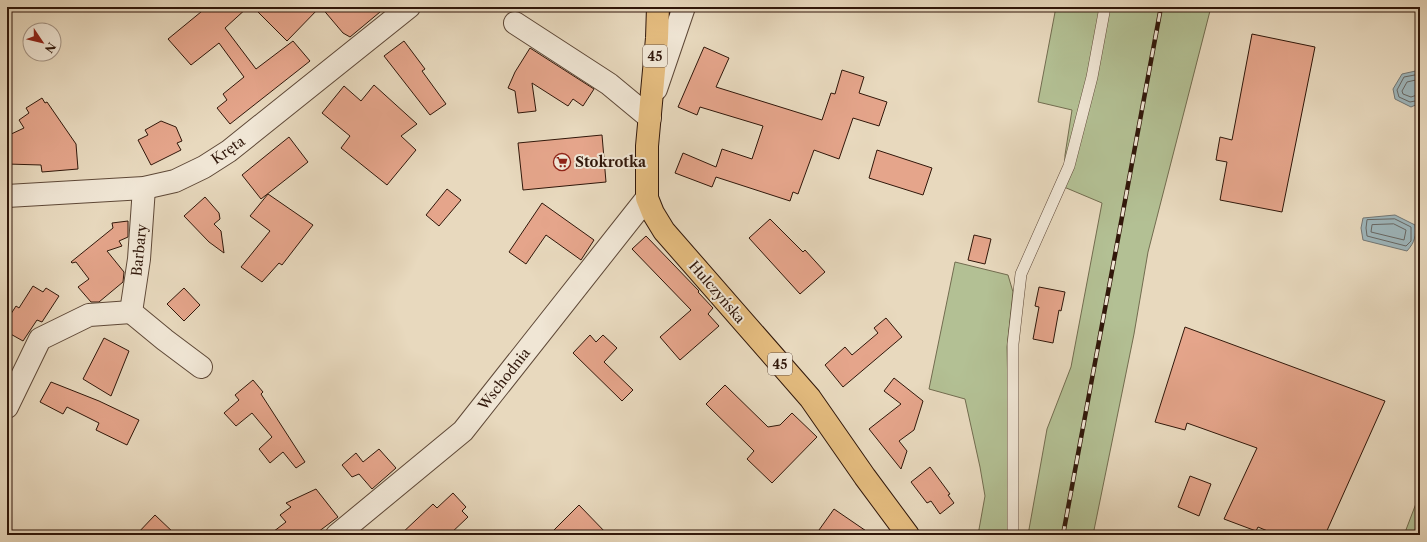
<svg xmlns="http://www.w3.org/2000/svg" width="1427" height="542" font-family="'Libre Caslon Text',serif">
  <style>
    .green { fill: #b3c094; stroke: #726c4f }
    .water { fill: #9eb7bd; stroke: #727775 }
    .lines { fill: none; stroke-linecap: round; stroke-linejoin: round }
    .shore { stroke: #676764; stroke-width: 1 }
    .building { fill: #e5a58b; stroke: #30170a }
    .service-casing { stroke: #5e4837; stroke-width: 12 }
    .minor-casing { stroke: #5e4837; stroke-width: 24 }
    .primary-casing { stroke: #30170a; stroke-width: 24 }
    .service { stroke: #f0e6d5; stroke-width: 11 }
    .minor { stroke: #f0e6d5; stroke-width: 22 }
    .primary { stroke: #e4bc7f; stroke-width: 22 }
    .rail-casing { stroke: #30170a; stroke-width: 4.5 }
    .rail { stroke: #f0e6d5; stroke-width: 3; stroke-dasharray: 9; stroke-linecap: butt }
    .labels { text-anchor: middle; stroke-width: 4; stroke-linejoin: round; paint-order: stroke }
    .shield { fill: #f0e6d5; stroke: #6a5547; stroke-width: 1 }
    .shield-label { font-size: 13px; font-weight: bold; fill: #30170a }
    .street-label { font-size: 14px; fill: #30170a; stroke: #f0e6d5 }
    .poi-label { font-size: 14px; font-weight: bold; fill: #30170a; stroke: #f0e6d5; text-anchor: start }
  </style>
  <rect width="100%" height="100%" fill="#e8d9be"/>
  <filter id="stains"><feTurbulence type="fractalNoise" baseFrequency=".005" numOctaves="4"/><feColorMatrix values="0 0 0 0 .2 0 0 0 0 .09 0 0 0 0 .02 0 0 0 .5 -.17"/></filter>
  <radialGradient id="worn" r=".72"><stop offset=".6" stop-color="#630" stop-opacity="0"/><stop offset="1" stop-color="#630" stop-opacity=".3"/></radialGradient>
  <!-- green -->
  <g class="green">
    <polygon points="1056,7 1211,7 1148,252 1134,334 1093,535 1028,535 1047,429 1071,367 1102,203 1064,187 1065,155 1072,110 1038,102"/>
    <polygon points="955,262 1008,275 1013,292 1007,347 1008,391 1017,535 978,535 985,496 980,467 965,399 929,389"/>
    <polygon points="1420,493 1420,535 1404,535"/>
  </g>
  <!-- water -->
  <g class="water">
    <polygon points="1420,70 1420,103 1411,107 1395,99 1393,89 1402,74"/>
    <path d="M1395 215 1415 225C1416 236 1415 242 1407 251L1363 240 1361 228 1363 218Z"/>
  </g>
  <g class="lines">
    <!-- shore -->
    <g class="shore">
      <polyline points="1420,74 1404,77 1397,90 1399,97 1410,102 1420,100"/>
      <polyline points="1420,79 1407,82 1402,91 1403,94 1411,97 1420,94"/>
      <polygon points="1395,219 1411,227 1411,241 1406,246 1367,236 1366,228 1367,220"/>
      <polygon points="1394,224 1406,230 1404,240 1371,232 1372,225"/>
    </g>
  </g>
  <!-- building -->
  <g class="building">
    <polygon points="207,7 248,7 225,28 256,69 293,41 310,61 230,124 217,108 227,100 223,94 244,77 219,43 191,65 168,39"/>
    <polygon points="253,7 320,7 287,41"/>
    <polygon points="321,7 386,7 350,37 343,33"/>
    <polygon points="1252,34 1315,47 1282,212 1220,200 1227,162 1216,160 1220,137 1232,140"/>
    <polygon points="404,41 425,69 422,71 446,104 430,115 384,56"/>
    <polygon points="704,47 729,58 716,87 822,120 831,93 835,94 842,70 864,77 859,93 887,102 879,126 853,118 839,159 814,150 798,194 793,192 790,201 716,177 712,187 675,173 683,153 716,167 722,149 752,159 763,126 700,107 697,115 678,107"/>
    <polygon points="530,48 594,89 583,106 573,99 568,106 532,83 536,111 518,113 515,91 508,88 515,72"/>
    <polygon points="374,85 417,124 401,136 416,150 387,185 341,148 350,136 322,113 344,86 361,101"/>
    <polygon points="42,98 45,103 47,102 76,144 78,169 42,172 41,165 7,164 7,136 24,128 19,120 29,113 26,108"/>
    <polygon points="161,121 176,127 182,141 177,143 181,150 151,165 138,140 148,135 145,130"/>
    <polygon points="602,135 606,182 523,190 518,143"/>
    <polygon points="289,137 308,162 261,199 242,175"/>
    <polygon points="877,150 932,168 923,195 869,178"/>
    <polygon points="447,189 461,200 439,226 426,215"/>
    <polygon points="268,194 313,225 282,265 279,263 262,282 241,267 270,231 250,216"/>
    <polygon points="205,197 219,213 220,219 214,224 221,231 224,253 209,242 184,216"/>
    <polygon points="542,203 594,240 581,260 546,235 526,264 509,252"/>
    <polygon points="770,219 803,252 805,250 825,272 800,294 749,238"/>
    <polygon points="128,221 128,237 119,241 122,246 107,251 124,272 123,282 99,302 91,302 78,287 89,279 76,262 72,263 71,262 113,228 112,223"/>
    <polygon points="974,235 991,239 985,264 968,260"/>
    <polygon points="646,236 699,291 698,292 713,308 708,314 719,326 680,360 660,337 691,310 632,249"/>
    <polygon points="33,286 43,292 46,288 59,296 42,322 37,320 23,341 7,332 7,320 16,306 19,308"/>
    <polygon points="1039,287 1065,292 1061,311 1059,310 1053,343 1033,339 1039,307 1035,306"/>
    <polygon points="184,288 200,305 184,321 167,304"/>
    <polygon points="886,318 902,337 843,387 825,365 845,347 852,355 878,333 874,328"/>
    <polygon points="1185,327 1385,401 1325,535 1277,535 1258,527 1256,531 1224,519 1257,448 1187,423 1185,430 1155,422"/>
    <polygon points="590,335 596,342 603,335 617,348 604,362 633,390 622,401 573,353"/>
    <polygon points="104,338 129,351 111,396 83,379"/>
    <polygon points="894,378 923,401 914,430 899,441 907,451 901,469 869,429 901,404 884,391"/>
    <polygon points="253,380 263,392 261,394 305,462 296,468 283,452 270,463 259,449 272,437 252,413 236,426 224,413 239,400 235,395"/>
    <polygon points="51,382 99,401 139,420 127,445 96,430 99,423 67,407 63,414 40,402"/>
    <polygon points="725,385 768,427 780,425 792,413 817,437 772,483 747,459 754,451 706,404"/>
    <polygon points="379,449 396,468 372,489 359,474 352,477 342,465 356,453 363,462"/>
    <polygon points="930,467 950,494 948,495 954,503 940,514 931,501 927,503 911,482"/>
    <polygon points="1190,476 1211,484 1199,516 1178,507"/>
    <polygon points="316,489 338,517 314,535 269,535 286,522 280,515 291,507 286,503"/>
    <polygon points="453,493 466,507 462,511 468,517 449,535 400,535 433,504 437,508"/>
    <polygon points="579,505 608,535 549,535"/>
    <polygon points="834,509 872,535 827,535 819,530"/>
    <polygon points="155,515 176,535 136,535"/>
  </g>
  <g class="lines">
    <!-- service casing -->
    <g class="service-casing">
      <polyline id="service" points="1013,535 1013,344 1021,274 1069,166 1092,77 1105,7"/>
    </g>
    <!-- minor casing -->
    <g class="minor-casing">
      <g id="minor">
        <polyline points="515,23 609,84 650,118"/>
        <polyline points="656,89 684,7"/>
        <polyline points="144,188 139,259 131,312 165,340 201,367"/>
        <polyline points="7,196 144,188 175,181 204,167 229,151 409,7"/>
        <polyline points="7,407 40,339 89,315 131,312"/>
        <polyline points="337,535 463,431 647,198"/>
      </g>
    </g>
    <!-- primary casing -->
    <g class="primary-casing">
      <polyline id="primary" points="658,7 657,38 647,146 647,198 653,213 664,231 810,398 865,477 908,535"/>
    </g>
    <!-- service -->
    <use href="#service" class="service"/>
    <!-- minor -->
    <use href="#minor" class="minor"/>
    <!-- primary -->
    <use href="#primary" class="primary"/>
    <!-- rail casing -->
    <g class="rail-casing">
      <polyline id="rail" points="1063,535 1161,7"/>
    </g>
    <!-- rail -->
    <use href="#rail" class="rail"/>
  </g>
  <!-- icons -->
  <defs>
    <g id="supermarket-ring" transform="scale(0.9)"><circle r="9.5" fill="#f0e6d5" stroke="#8f2418" stroke-width="1.5"/><path d="M-6-5.5h2.5l.6 2H6L4.5 2H-2.5L-4.4-4H-6ZM-1.5 3.2a1.3 1.3 0 1 0 .1 0ZM3 3.2a1.3 1.3 0 1 0 .1 0Z" fill="#8f2418"/></g>
  </defs>
  <g fill-rule="evenodd">
    <use href="#supermarket-ring" x="562" y="162"/>
  </g>
  <g class="labels">
    <!-- shield labels -->
    <g class="shield">
      <rect x="643" y="45" width="24" height="22" rx="3"/>
      <rect x="768" y="353" width="24" height="22" rx="3"/>
    </g>
    <g class="shield-label">
      <text x="655" y="61">45</text>
      <text x="780" y="369">45</text>
    </g>
    <!-- street labels -->
    <g class="street-label">
      <text transform="translate(228 150) rotate(-35)" y="5">Kręta</text>
      <text transform="translate(139 250) rotate(-84)" y="5">Barbary</text>
      <text transform="translate(717 292) rotate(49)" y="5">Hulczyńska</text>
      <text transform="translate(504 379) rotate(-52)" y="5">Wschodnia</text>
    </g>
    <!-- poi labels -->
    <g class="poi-label">
      <text x="575" y="167">Stokrotka</text>
    </g>
  </g>
  <!-- margin -->
  <rect width="1427" height="542" fill="none" stroke="#e8d9be" stroke-width="24"/>
  <rect x="8" y="8" width="1411" height="526" fill="none" stroke="#30170a" stroke-width="2"/>
  <rect x="12" y="12" width="1403" height="518" fill="none" stroke="#30170a"/>
  <!-- north arrow -->
  <g transform="translate(42 42) rotate(125)"><circle r="19" fill="#f0e6d5" stroke="#a39384"/>
  <path d="M0-3L7 15L0 10L-7 15Z" fill="#8f2418"/>
  <text y="-6" font-size="11" font-weight="bold" text-anchor="middle" fill="#30170a">N</text>
  </g>
  <rect width="100%" height="100%" filter="url(#stains)"/>
  <rect width="100%" height="100%" fill="url(#worn)"/>
</svg>
